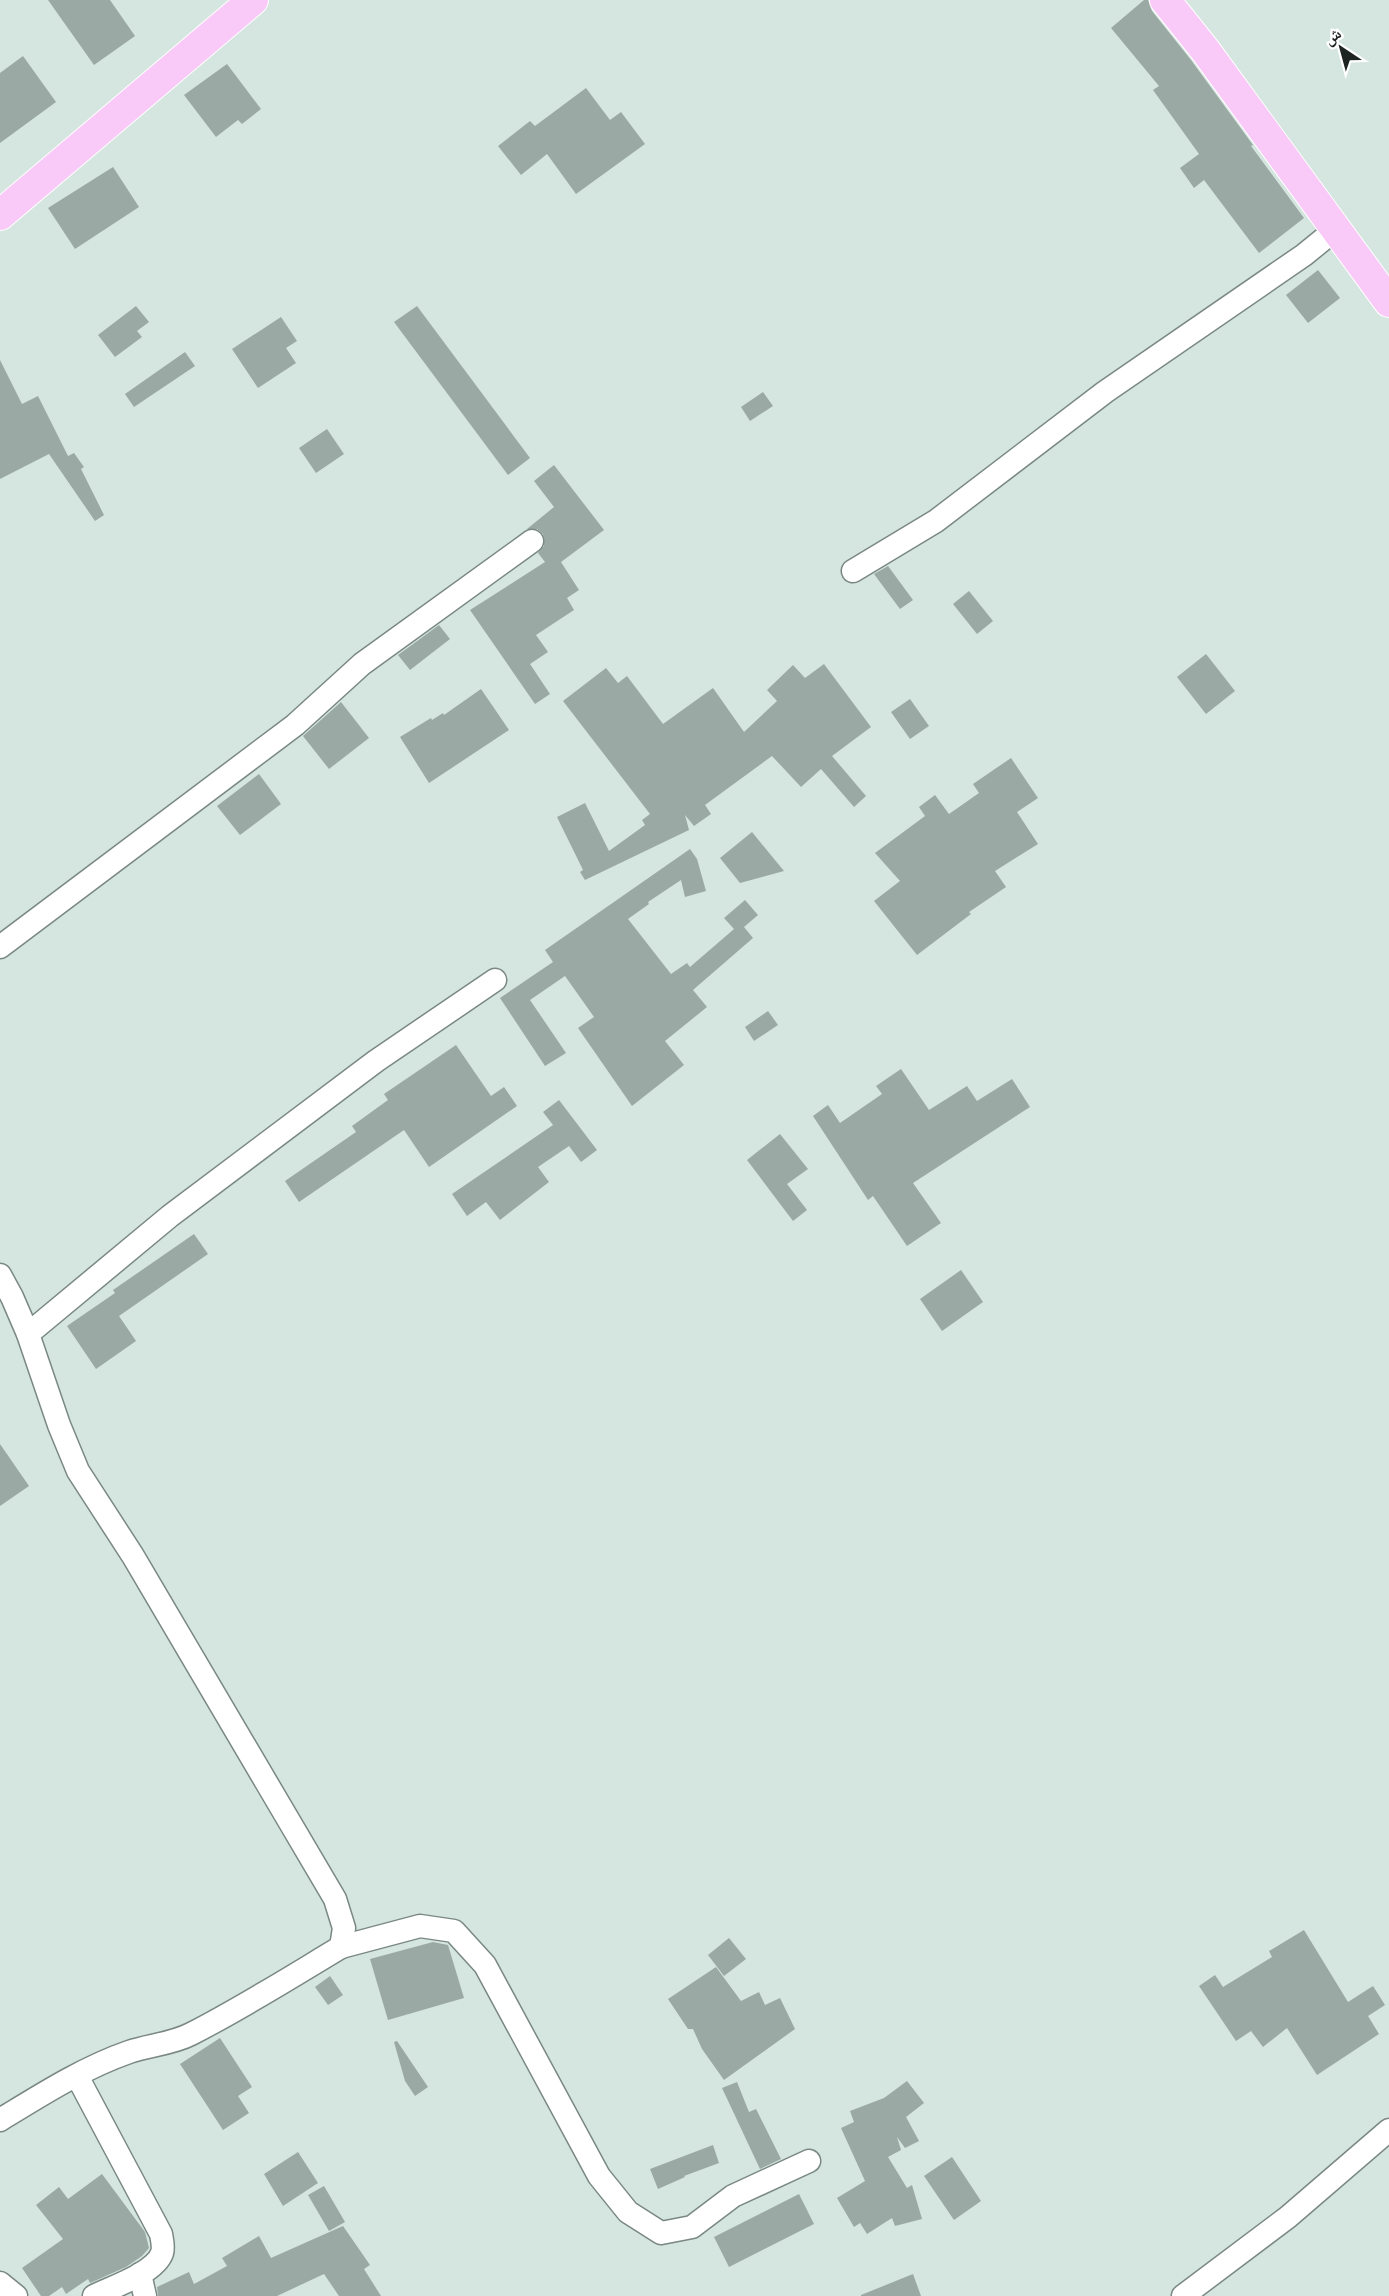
<svg xmlns="http://www.w3.org/2000/svg" width="1389" height="2296" font-family="Barlow,'Noto Naskh Arabic',sans-serif">
  <style>
    .building { fill: #9aa9a4 }
    .lines { fill: none; stroke-linecap: round; stroke-linejoin: round }
    .minor-casing { stroke: #7a8883; stroke-width: 25 }
    .major-casing { stroke: #fff; stroke-width: 32 }
    .minor { stroke: #fff; stroke-width: 22 }
    .major { stroke: #f9caf7; stroke-width: 30 }
  </style>
  <rect width="100%" height="100%" fill="#d5e5df"/>
  <!-- building -->
  <g class="building">
    <polygon points="48,0 110,0 135,36 94,65"/>
    <polygon points="1144,0 1148,0 1152,11 1191,60 1253,145 1251,146 1304,218 1259,253 1204,180 1194,188 1180,168 1199,154 1153,90 1159,86 1111,28"/>
    <polygon points="23,56 56,102 0,143 0,73"/>
    <polygon points="227,64 261,109 242,124 238,120 216,137 184,95"/>
    <polygon points="586,88 610,120 621,112 645,144 576,194 547,154 521,175 498,146 530,121 535,126"/>
    <polygon points="113,167 139,207 75,249 48,208"/>
    <polygon points="1318,270 1340,298 1308,323 1286,295"/>
    <polygon points="136,306 149,322 137,331 142,337 115,357 98,335"/>
    <polygon points="417,306 530,458 508,475 394,322"/>
    <polygon points="281,317 297,341 286,348 296,363 258,388 232,349"/>
    <polygon points="185,352 195,366 134,407 125,394"/>
    <polygon points="0,360 22,404 38,396 68,456 74,453 84,467 81,469 104,515 95,521 49,454 0,479"/>
    <polygon points="763,392 773,406 750,421 741,407"/>
    <polygon points="327,429 344,454 316,473 299,448"/>
    <polygon points="554,465 604,530 561,562 579,590 567,598 574,610 536,635 548,652 530,664 550,694 535,704 470,610 545,562 538,553 544,546 543,534 537,529 527,529 554,507 534,481"/>
    <polygon points="888,566 913,600 900,609 874,574"/>
    <polygon points="969,591 993,621 977,634 953,604"/>
    <polygon points="439,625 450,639 410,670 398,655"/>
    <polygon points="1206,654 1235,691 1206,714 1177,677"/>
    <polygon points="824,664 871,727 832,756 866,796 854,807 821,769 801,787 772,756 705,805 711,814 694,826 685,815 689,830 585,880 580,872 583,870 557,817 585,803 609,851 645,825 642,820 650,814 563,701 606,668 618,683 627,676 663,724 713,688 744,732 777,701 767,690 793,665 805,678"/>
    <polygon points="481,689 509,730 429,783 400,737 431,718 432,720 443,713 444,715"/>
    <polygon points="910,699 929,726 910,739 891,712"/>
    <polygon points="341,702 369,738 329,769 303,736"/>
    <polygon points="1011,758 1038,798 1017,812 1038,844 995,871 1006,887 969,912 971,914 917,955 874,901 900,881 875,853 925,816 919,807 935,795 949,814 979,793 973,784"/>
    <polygon points="259,774 281,804 240,835 217,806"/>
    <polygon points="752,832 784,871 740,883 720,858"/>
    <polygon points="690,849 697,859 706,891 685,897 681,880 648,902 649,904 628,919 671,974 687,963 690,967 734,929 724,918 745,900 758,915 744,927 753,938 693,990 707,1007 665,1041 684,1065 632,1106 578,1028 594,1017 565,976 530,1000 566,1053 545,1066 500,998 553,962 545,950"/>
    <polygon points="768,1011 778,1025 754,1041 745,1027"/>
    <polygon points="456,1045 491,1096 504,1087 517,1106 429,1167 404,1130 299,1202 285,1181 356,1132 352,1126 388,1100 384,1094"/>
    <polygon points="901,1069 929,1110 967,1086 977,1101 1012,1079 1030,1107 913,1183 941,1223 907,1246 873,1196 868,1200 813,1116 828,1105 840,1123 882,1094 876,1086"/>
    <polygon points="559,1100 597,1150 581,1162 569,1146 538,1167 549,1182 500,1220 486,1202 467,1216 452,1194 553,1125 543,1112"/>
    <polygon points="780,1134 808,1169 787,1184 807,1210 793,1221 747,1160"/>
    <polygon points="194,1234 208,1254 119,1316 136,1341 96,1369 67,1326 115,1293 113,1290"/>
    <polygon points="961,1270 983,1302 942,1331 920,1299"/>
    <polygon points="0,1444 29,1486 0,1506"/>
    <polygon points="1304,1930 1348,2002 1373,1986 1385,2005 1368,2016 1379,2034 1317,2075 1287,2028 1263,2047 1251,2031 1236,2041 1199,1986 1215,1975 1223,1987 1272,1957 1269,1951"/>
    <polygon points="729,1938 746,1959 724,1976 708,1955"/>
    <polygon points="433,1942 448,1945 464,1998 388,2020 370,1959"/>
    <polygon points="716,1967 741,2001 759,1992 765,2005 780,1998 795,2029 724,2080 702,2049 693,2029 688,2029 668,1999"/>
    <polygon points="330,1976 343,1995 328,2005 315,1987"/>
    <polygon points="220,2038 252,2087 238,2096 249,2113 223,2130 180,2064"/>
    <polygon points="397,2041 428,2087 415,2096 405,2081 394,2042"/>
    <polygon points="907,2081 924,2103 906,2117 919,2141 905,2148 897,2137 901,2150 888,2157 907,2188 912,2185 922,2219 895,2226 892,2218 867,2234 860,2223 854,2227 837,2198 865,2181 841,2128 854,2122 850,2111 884,2098"/>
    <polygon points="737,2082 749,2112 756,2109 781,2159 760,2169 722,2088"/>
    <polygon points="713,2145 719,2163 684,2176 685,2177 658,2189 650,2169"/>
    <polygon points="298,2152 318,2183 283,2206 264,2174"/>
    <polygon points="952,2157 981,2201 954,2220 924,2176"/>
    <polygon points="102,2174 145,2232 149,2248 142,2256 126,2267 90,2283 88,2279 66,2294 62,2287 49,2296 41,2296 22,2268 63,2239 36,2205 59,2187 68,2199"/>
    <polygon points="324,2186 345,2222 329,2231 308,2195"/>
    <polygon points="799,2194 814,2224 729,2267 714,2237"/>
    <polygon points="343,2226 370,2265 364,2269 381,2296 339,2296 324,2274 277,2296 158,2296 157,2287 189,2272 194,2284 227,2266 222,2258 259,2236 271,2258"/>
    <polygon points="913,2274 921,2296 861,2296 861,2295"/>
  </g>
  <g class="lines">
    <!-- minor casing -->
    <g class="minor-casing">
      <g id="minor">
        <polyline points="853,571 936,521 1105,392 1304,255 1336,229"/>
        <polyline points="0,947 295,725 362,664 532,541"/>
        <path d="M0 1275 12 1297 28 1334 59 1425 78 1471 133 1556 335 1899 344 1928 341 1947C291 1977 242 2008 191 2034 172 2044 149 2045 129 2052 83 2068 41 2095 0 2120"/>
        <polyline points="28,1334 170,1216 376,1061 495,980"/>
        <polyline points="341,1947 420,1926 454,1931 485,1965 599,2176 628,2212 661,2233 692,2227 733,2196 809,2161"/>
        <path d="M77 2076 161 2234C162 2240 164 2247 162 2253 155 2273 112 2287 94 2296"/>
        <polyline points="140,2274 145,2296"/>
        <polyline points="0,2283 16,2296"/>
        <polyline points="1183,2296 1288,2217 1389,2130"/>
      </g>
    </g>
    <!-- major casing -->
    <g class="major-casing">
      <g id="major">
        <polyline points="1165,0 1205,50 1389,302"/>
        <polyline points="0,215 253,0"/>
      </g>
    </g>
    <!-- minor -->
    <use href="#minor" class="minor"/>
    <!-- major -->
    <use href="#major" class="major"/>
  </g>
  <!-- north arrow -->
  <g transform="translate(1341 48) rotate(324)" stroke="#ffffff" stroke-width="4.5" paint-order="stroke">
  <path d="M0-4.5L10 22L0 15L-10 22Z" fill="#1e2422"/>
  <text y="-9" font-size="16" font-weight="bold" text-anchor="middle" fill="#1e2422">ش</text>
  </g>
</svg>
